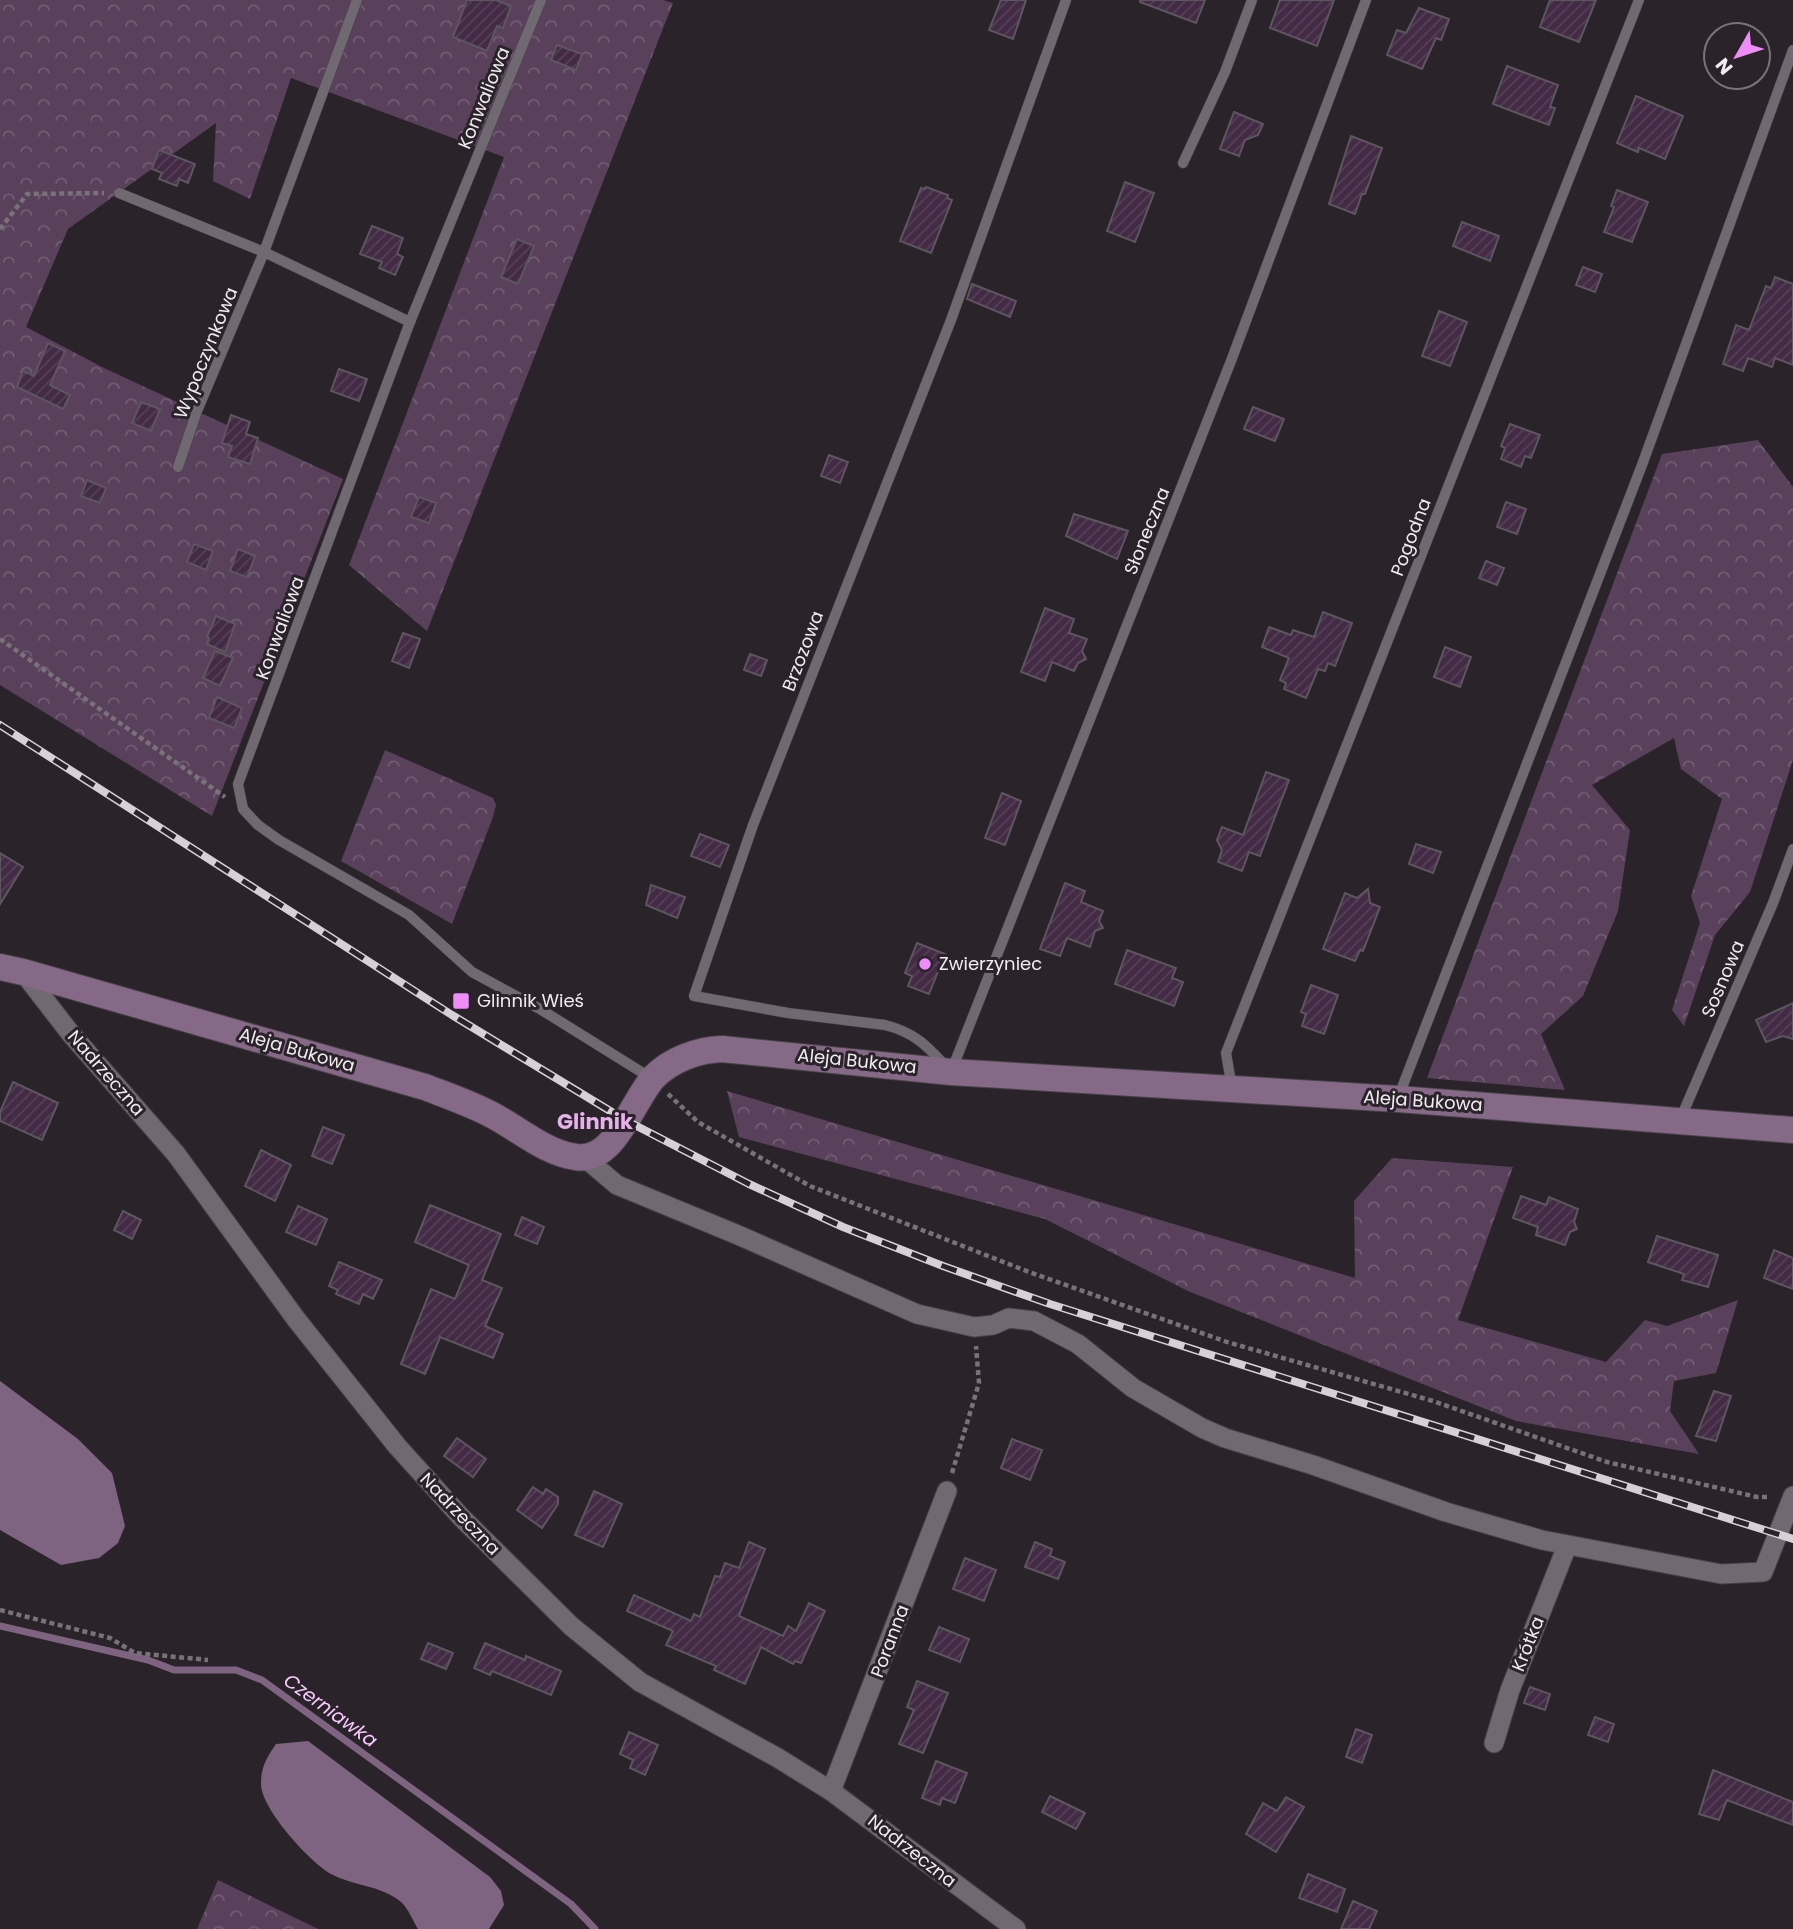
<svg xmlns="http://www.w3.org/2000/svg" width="1793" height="1929" font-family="Poppins,sans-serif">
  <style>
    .forest { fill: url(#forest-crowns) }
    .water { fill: #7f6481 }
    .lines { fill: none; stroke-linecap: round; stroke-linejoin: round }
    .stream { stroke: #7f6481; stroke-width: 7 }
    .building { fill: url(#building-hatch); stroke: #5d565e; stroke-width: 2 }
    .lane-casing { stroke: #484248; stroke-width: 11 }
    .street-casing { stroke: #484248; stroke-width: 21 }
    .secondary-casing { stroke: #484248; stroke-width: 28 }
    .path { stroke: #797379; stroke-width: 4.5; stroke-dasharray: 5 3.5; stroke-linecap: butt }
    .lane { stroke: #716971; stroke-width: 10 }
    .street { stroke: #716971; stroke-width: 19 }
    .secondary { stroke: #856987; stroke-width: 26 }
    .rail-casing { stroke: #d7d1d7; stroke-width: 8 }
    .rail { stroke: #2a232a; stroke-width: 5; stroke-dasharray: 16; stroke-linecap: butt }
    .poi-dot { fill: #ee8cf8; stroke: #2a232a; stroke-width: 2.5 }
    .labels { text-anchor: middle; stroke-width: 6; stroke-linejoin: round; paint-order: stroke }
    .street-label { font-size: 18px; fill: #f1ecf1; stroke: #2a232a }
    .poi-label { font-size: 18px; fill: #f1ecf1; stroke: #2a232a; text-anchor: start }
    .water-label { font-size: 19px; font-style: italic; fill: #f8c9fc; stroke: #2a232a }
    .quarter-label { font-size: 21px; font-weight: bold; fill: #e7b1ec; stroke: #2a232a }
  </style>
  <defs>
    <pattern id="forest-crowns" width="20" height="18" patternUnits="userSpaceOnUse" patternTransform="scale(1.75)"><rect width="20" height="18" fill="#59415c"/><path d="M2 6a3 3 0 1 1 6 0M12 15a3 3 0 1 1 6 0" fill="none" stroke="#715d74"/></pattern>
    <pattern id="building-hatch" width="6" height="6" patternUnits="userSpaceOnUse" patternTransform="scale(1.75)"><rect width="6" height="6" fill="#432b45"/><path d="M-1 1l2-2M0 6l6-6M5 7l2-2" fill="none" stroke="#554057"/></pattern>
  </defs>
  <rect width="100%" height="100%" fill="#2a232a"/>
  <!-- forest -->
  <g class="forest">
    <polygon points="0,0 663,0 673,3 427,631 349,565 504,157 291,78 250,199 213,181 216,123 68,229 26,327 104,368 343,479 212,816 0,685"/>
    <polygon points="1758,440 1793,487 1793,760 1750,892 1715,935 1684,1026 1672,1010 1700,923 1691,896 1722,799 1681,769 1674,738 1592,785 1630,830 1618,911 1583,996 1541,1034 1565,1090 1427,1078 1662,454"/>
    <polygon points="385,750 493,798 496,805 493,817 452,924 341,861"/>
    <polygon points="727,1091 1355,1278 1354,1201 1392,1158 1513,1167 1458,1320 1606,1362 1645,1320 1667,1326 1738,1300 1716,1373 1674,1381 1670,1411 1699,1454 1516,1421 1188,1291 1045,1219 739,1137"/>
    <polygon points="218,1880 318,1929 197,1929"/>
  </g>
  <!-- water -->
  <g class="water">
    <polygon points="0,1381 78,1439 112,1473 125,1526 118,1543 99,1558 61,1565 0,1530"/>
    <path d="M308 1741 490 1877 501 1891 504 1905 489 1929H418C413 1921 408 1908 401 1902 381 1885 353 1886 331 1874 310 1862 260 1808 261 1783 261 1767 267 1757 276 1744Z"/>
  </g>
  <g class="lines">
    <!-- stream -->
    <polyline class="stream" points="0,1626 148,1660 174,1670 236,1670 262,1680 571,1904 595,1929"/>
  </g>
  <!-- building -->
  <g class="building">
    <polygon points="467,0 496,0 511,6 503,28 497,26 487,51 453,37"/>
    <polygon points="1001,0 1026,0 1013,39 989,30"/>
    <polygon points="1140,0 1205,0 1196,23 1140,2"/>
    <polygon points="1280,0 1334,0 1317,46 1270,28"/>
    <polygon points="1550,0 1596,0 1579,42 1540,27"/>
    <polygon points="1419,8 1449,19 1441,40 1436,38 1422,69 1387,55 1397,30 1406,33"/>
    <polygon points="557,45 582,54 576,70 551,60"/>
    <polygon points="1507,66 1558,85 1550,107 1555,108 1549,125 1493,104"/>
    <polygon points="1636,96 1683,116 1665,159 1639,148 1638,152 1617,143"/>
    <polygon points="1234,112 1263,124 1258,135 1245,140 1239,156 1220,149"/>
    <polygon points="1351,136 1382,148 1365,194 1362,194 1355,214 1329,204"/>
    <polygon points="159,150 195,164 188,183 179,179 177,186 159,179 162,173 152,169"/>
    <polygon points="1125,182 1154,193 1135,242 1107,231"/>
    <polygon points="926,187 948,195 947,198 952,200 931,253 900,241 921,188 925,189"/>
    <polygon points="1617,190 1648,202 1632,242 1604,232 1614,207 1611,206"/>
    <polygon points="1462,222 1499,236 1490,261 1453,246"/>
    <polygon points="372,226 403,238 397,254 403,257 395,275 379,268 382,262 360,254"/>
    <polygon points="517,239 534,246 518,284 501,277"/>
    <polygon points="1583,267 1602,274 1595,292 1576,285"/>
    <polygon points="1775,277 1793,284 1793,365 1775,358 1772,367 1748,358 1743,371 1723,364 1736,325 1749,330 1766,286 1771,288"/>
    <polygon points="972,284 1016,301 1010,317 967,299"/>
    <polygon points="1439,311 1467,322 1450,366 1422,356"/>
    <polygon points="48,343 65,351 50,385 70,395 63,409 17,387 23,371 34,376"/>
    <polygon points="339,369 367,379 359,401 331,391"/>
    <polygon points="141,402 160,409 151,431 132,423"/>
    <polygon points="1253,407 1284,419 1275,441 1244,429"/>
    <polygon points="231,415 250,422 246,434 258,438 250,464 228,457 232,446 222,443"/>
    <polygon points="1510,424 1540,435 1531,458 1525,456 1521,467 1501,459 1505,448 1501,446"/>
    <polygon points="829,455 848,462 840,483 821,476"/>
    <polygon points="87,480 106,488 100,503 81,496"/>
    <polygon points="419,497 436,503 429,523 411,517"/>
    <polygon points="1506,502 1526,509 1517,534 1497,527"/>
    <polygon points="1074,514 1128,531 1117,559 1066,536"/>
    <polygon points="194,544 213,551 206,570 187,562"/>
    <polygon points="238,549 255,556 247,577 230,571"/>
    <polygon points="1486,561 1504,568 1497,585 1479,578"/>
    <polygon points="1045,608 1074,619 1069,633 1087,639 1082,651 1086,659 1078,663 1074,671 1052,662 1045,681 1021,672"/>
    <polygon points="1323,612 1352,623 1335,666 1328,663 1325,671 1318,669 1306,698 1284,689 1286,683 1280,680 1289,658 1262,647 1269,627 1291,635 1293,630 1314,637"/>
    <polygon points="216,616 235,624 225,652 207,644 209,638 207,637"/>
    <polygon points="403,633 420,639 409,668 392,661"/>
    <polygon points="1445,647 1471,657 1460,687 1434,677"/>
    <polygon points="215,651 233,658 220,686 203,678"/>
    <polygon points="750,654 767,660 761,676 744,670"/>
    <polygon points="217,697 242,708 234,728 209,718"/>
    <polygon points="1266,772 1289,780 1260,856 1249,852 1242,871 1218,862 1222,850 1217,840 1222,827 1243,835"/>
    <polygon points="1002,793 1021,801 1005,845 985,838"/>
    <polygon points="700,834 729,845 720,867 691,856"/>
    <polygon points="1416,844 1441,852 1433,873 1409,864"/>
    <polygon points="0,853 23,867 0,904"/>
    <polygon points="1065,883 1085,891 1081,902 1103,911 1099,921 1103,928 1095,931 1090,947 1067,938 1060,956 1040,949"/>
    <polygon points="651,885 685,897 677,918 646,905"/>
    <polygon points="1368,889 1370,903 1380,907 1363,951 1360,950 1355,961 1323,949 1345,893 1357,898"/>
    <polygon points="917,943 945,954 929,994 908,986 912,976 905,973"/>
    <polygon points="1127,950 1176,968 1172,978 1183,982 1174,1006 1115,984"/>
    <polygon points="1311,985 1338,995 1324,1034 1302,1026 1306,1014 1301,1012"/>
    <polygon points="1793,1003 1793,1039 1783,1036 1766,1042 1756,1020"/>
    <polygon points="13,1082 58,1103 42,1140 0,1121 0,1112"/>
    <polygon points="323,1127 344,1135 332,1164 312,1156"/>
    <polygon points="261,1150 291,1165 275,1201 245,1186"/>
    <polygon points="1521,1196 1546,1205 1549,1197 1578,1209 1574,1222 1577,1229 1570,1232 1565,1245 1536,1235 1538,1227 1513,1218"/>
    <polygon points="430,1205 501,1234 482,1280 502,1288 485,1326 503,1334 493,1358 440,1337 425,1374 401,1364 431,1289 455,1299 469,1265 415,1242"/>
    <polygon points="298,1206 327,1219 316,1245 286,1232"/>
    <polygon points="123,1211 141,1220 132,1239 114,1230"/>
    <polygon points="522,1217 544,1227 537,1244 515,1235"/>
    <polygon points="1657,1236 1718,1255 1708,1287 1682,1280 1684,1274 1648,1262"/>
    <polygon points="1774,1250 1793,1258 1793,1289 1764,1278"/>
    <polygon points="339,1262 382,1280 373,1299 363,1294 359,1304 336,1294 338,1290 329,1286"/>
    <polygon points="1714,1391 1731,1396 1716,1441 1696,1436"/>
    <polygon points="457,1438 486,1459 473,1477 444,1456"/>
    <polygon points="1012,1439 1042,1450 1030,1480 1001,1468"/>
    <polygon points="533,1487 543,1494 546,1489 558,1497 558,1504 542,1528 517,1510"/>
    <polygon points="594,1491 622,1504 603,1547 575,1535"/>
    <polygon points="749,1542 765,1549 739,1616 783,1636 788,1626 796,1631 809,1603 825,1611 801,1663 795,1661 793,1664 761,1647 745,1684 714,1670 716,1666 666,1645 673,1631 627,1611 634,1595 691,1621 694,1614 700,1617 715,1576 720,1577 725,1563 739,1568"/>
    <polygon points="1035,1542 1052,1549 1050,1556 1065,1562 1058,1579 1025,1567"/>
    <polygon points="965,1558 996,1570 984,1601 953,1589"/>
    <polygon points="939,1627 969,1639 960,1662 929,1650"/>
    <polygon points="428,1643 453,1653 446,1669 421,1659"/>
    <polygon points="485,1643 525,1660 526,1656 561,1671 551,1695 492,1671 490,1675 474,1668"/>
    <polygon points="917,1681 948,1693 923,1753 899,1744 914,1710 907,1707"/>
    <polygon points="1530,1687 1550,1694 1545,1710 1524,1703"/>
    <polygon points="1595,1717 1614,1724 1608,1742 1588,1735"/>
    <polygon points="1356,1729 1372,1735 1362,1763 1346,1757"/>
    <polygon points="629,1732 658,1745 645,1775 630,1768 633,1760 620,1754"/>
    <polygon points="936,1761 967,1773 955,1803 942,1798 940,1805 922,1798"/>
    <polygon points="1713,1770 1793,1802 1793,1825 1727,1800 1719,1820 1699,1814"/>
    <polygon points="1050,1796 1085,1813 1076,1829 1042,1812"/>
    <polygon points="1286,1797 1304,1807 1276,1852 1246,1834 1263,1803 1277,1811"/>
    <polygon points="1308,1874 1345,1889 1337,1912 1299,1898"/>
    <polygon points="1353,1901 1377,1911 1369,1929 1341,1929"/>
  </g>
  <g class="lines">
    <!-- lane casing -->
    <g class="lane-casing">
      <g id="lane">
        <polyline points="541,0 410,322 238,784 243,809 258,825 279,840 409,915 472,972 540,1009 651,1078"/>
        <path d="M1066 0 951 320 753 825 694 996 788 1013 885 1025C917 1033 929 1048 951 1072L1231 361 1366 0"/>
        <polyline points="1183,163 1225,72 1252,0"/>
        <polyline points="119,193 264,252 410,322"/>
        <polyline points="178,467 197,411 264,252 357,0"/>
        <polyline points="1232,1088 1226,1053 1639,0"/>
        <polyline points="1398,1098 1642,465 1793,50"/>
        <polyline points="1680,1120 1773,903 1793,849"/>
      </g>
    </g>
    <!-- street casing -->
    <g class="street-casing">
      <g id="street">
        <polyline points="23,972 71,1034 176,1154 296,1319 397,1446 461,1517 571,1626 640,1682 778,1758 831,1791 1016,1929"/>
        <polyline points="585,1158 617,1185 738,1235 917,1314 974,1327 993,1325 1009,1318 1034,1321 1078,1344 1133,1388 1202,1428 1225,1438 1313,1465 1446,1512 1542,1540 1721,1574 1763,1572 1793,1496"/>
        <polyline points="1494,1743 1510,1690 1567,1546"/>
        <polyline points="831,1791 947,1491"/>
      </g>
    </g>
    <!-- secondary casing -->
    <g class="secondary-casing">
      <path id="secondary" d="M0 967 23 972 425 1087C448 1096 472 1104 494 1116 520 1130 546 1153 576 1157 615 1163 632 1101 654 1077 672 1059 698 1050 722 1049L951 1072 1398 1099 1793 1130"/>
    </g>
    <!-- path -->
    <g class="path">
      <polyline points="0,229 27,194 104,193"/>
      <polyline points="0,639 225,797"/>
      <polyline points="668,1094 698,1122 810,1186 1029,1272 1227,1342 1433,1401 1607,1462 1757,1497 1770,1497"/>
      <polyline points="952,1473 979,1383 976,1346"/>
      <polyline points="0,1610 110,1638 135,1653 208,1660"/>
    </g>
    <!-- lane -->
    <use href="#lane" class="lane"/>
    <!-- street -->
    <use href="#street" class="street"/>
    <!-- secondary -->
    <use href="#secondary" class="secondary"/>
    <!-- rail casing -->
    <g class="rail-casing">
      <polyline id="rail" points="0,725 452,1015 625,1120 749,1184 843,1227 943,1266 1050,1304 1793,1539"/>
    </g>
    <!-- rail -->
    <use href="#rail" class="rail"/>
  </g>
  <!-- markers -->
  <g class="poi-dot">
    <circle cx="925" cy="964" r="7"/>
    <rect x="452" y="992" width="18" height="18" rx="3.5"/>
  </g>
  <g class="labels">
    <!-- street labels -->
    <g class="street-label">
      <text transform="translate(484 98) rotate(-68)" y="6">Konwaliowa</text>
      <text transform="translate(206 353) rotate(-68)" y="6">Wypoczynkowa</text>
      <text transform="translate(1147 531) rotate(-68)" y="6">Słoneczna</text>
      <text transform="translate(1411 537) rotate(-69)" y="6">Pogodna</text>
      <text transform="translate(280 628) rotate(-70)" y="6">Konwaliowa</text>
      <text transform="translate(803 651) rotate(-69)" y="6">Brzozowa</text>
      <text transform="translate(1723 979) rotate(-67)" y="6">Sosnowa</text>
      <text transform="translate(297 1050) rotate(16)" y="6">Aleja Bukowa</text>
      <text transform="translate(857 1061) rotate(6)" y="6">Aleja Bukowa</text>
      <text transform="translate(106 1073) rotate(49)" y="6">Nadrzeczna</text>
      <text transform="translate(1423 1101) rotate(4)" y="6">Aleja Bukowa</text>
      <text transform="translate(460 1514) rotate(46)" y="6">Nadrzeczna</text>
      <text transform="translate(890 1641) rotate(-69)" y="6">Poranna</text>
      <text transform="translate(1528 1644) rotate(-68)" y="6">Krótka</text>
      <text transform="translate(912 1851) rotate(38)" y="6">Nadrzeczna</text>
    </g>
    <!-- poi labels -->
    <g class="poi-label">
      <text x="939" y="970">Zwierzyniec</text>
      <text x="477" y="1007">Glinnik Wieś</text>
    </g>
    <!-- water labels -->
    <g class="water-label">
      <text transform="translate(331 1710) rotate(36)" y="7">Czerniawka</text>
    </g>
    <!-- quarter labels -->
    <g class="quarter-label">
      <text x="595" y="1129">Glinnik</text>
    </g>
  </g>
  <!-- north arrow -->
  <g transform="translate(1737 56) rotate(231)"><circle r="33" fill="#2a232a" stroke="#7a737a" stroke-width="2"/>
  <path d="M0-5L12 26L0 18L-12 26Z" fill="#ee8cf8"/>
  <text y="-10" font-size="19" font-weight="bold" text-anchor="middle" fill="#f1ecf1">N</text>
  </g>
</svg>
